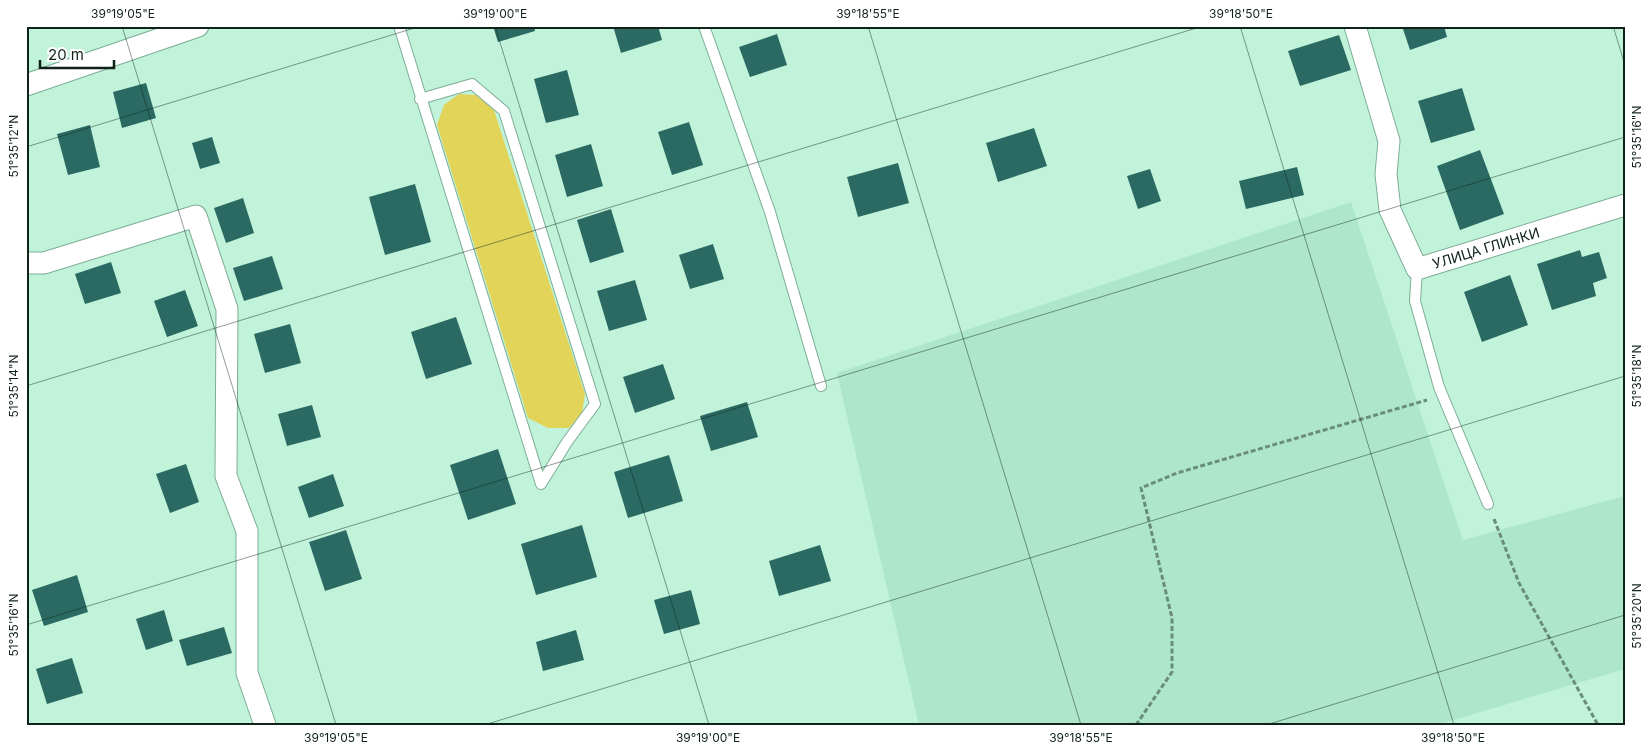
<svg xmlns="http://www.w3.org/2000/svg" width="1651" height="751" font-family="Inter,sans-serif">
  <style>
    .built { fill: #ade6ca }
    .green { fill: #e1d459 }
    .building { fill: #2a6a62 }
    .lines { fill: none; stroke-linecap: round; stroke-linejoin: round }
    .lane-casing { stroke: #7dad96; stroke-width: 12 }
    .street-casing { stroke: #7dad96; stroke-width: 23 }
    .path { stroke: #698c7b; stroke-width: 3; stroke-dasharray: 5 2.5; stroke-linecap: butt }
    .lane { stroke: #fff; stroke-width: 10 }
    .street { stroke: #fff; stroke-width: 21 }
    .ticks { fill: none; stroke: #10231a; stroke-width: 1; stroke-opacity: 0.45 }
    .labels { text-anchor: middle; stroke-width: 5; stroke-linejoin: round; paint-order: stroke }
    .street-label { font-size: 14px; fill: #10231a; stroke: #fff }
    .neatline { fill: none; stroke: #10231a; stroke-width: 2 }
    .ticks-label { font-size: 12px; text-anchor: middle; fill: #10231a }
  </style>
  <rect width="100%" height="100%" fill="#c1f3da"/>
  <!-- built -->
  <polygon class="built" points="1351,202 1463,540 1625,496 1625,669 1437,725 919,725 837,373"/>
  <!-- green -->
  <polygon class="green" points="459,94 476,95 494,110 585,394 582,414 569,428 548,428 528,418 437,125 444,105"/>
  <!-- building -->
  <g class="building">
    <polygon points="493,26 534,26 535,31 498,42"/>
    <polygon points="613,26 658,26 662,40 621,53"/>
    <polygon points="1402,26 1444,26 1447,37 1410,50"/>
    <polygon points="777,34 787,65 750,77 739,47"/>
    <polygon points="1339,35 1351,70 1300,86 1288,51"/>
    <polygon points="567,70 579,115 546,123 534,79"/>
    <polygon points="146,83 156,118 122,128 113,92"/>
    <polygon points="1462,88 1475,130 1431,143 1418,101"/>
    <polygon points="689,122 703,165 672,175 658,132"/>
    <polygon points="90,125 100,167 68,175 57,134"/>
    <polygon points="1034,128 1047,166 998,182 986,143"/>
    <polygon points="212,137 220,163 200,169 192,143"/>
    <polygon points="591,144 603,186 567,197 555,155"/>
    <polygon points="1480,150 1504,214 1460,230 1437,166"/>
    <polygon points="898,163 909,203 858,217 847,177"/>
    <polygon points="1297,167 1304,195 1246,209 1239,181"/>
    <polygon points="1150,169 1161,201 1138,209 1127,176"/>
    <polygon points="415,184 431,242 385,255 369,197"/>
    <polygon points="243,198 254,233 226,243 214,208"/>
    <polygon points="611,209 624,252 590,263 577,220"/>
    <polygon points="713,244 724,279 690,289 679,255"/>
    <polygon points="1580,250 1582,257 1599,252 1607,278 1593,283 1596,296 1552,310 1537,264"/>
    <polygon points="272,256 283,289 244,301 233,268"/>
    <polygon points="111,262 121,293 85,304 75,274"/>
    <polygon points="1510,275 1528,325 1482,342 1464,292"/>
    <polygon points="635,280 647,320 609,331 597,291"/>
    <polygon points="185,290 198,326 167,337 154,301"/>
    <polygon points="456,317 472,364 426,379 411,332"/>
    <polygon points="290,324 301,363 265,373 254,334"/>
    <polygon points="663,364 675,399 635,413 623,377"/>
    <polygon points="747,402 758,437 711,451 700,416"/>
    <polygon points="312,405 321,437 287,446 278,414"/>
    <polygon points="498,449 516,504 468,520 450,465"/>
    <polygon points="669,455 683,501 628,518 614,472"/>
    <polygon points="186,464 199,502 170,513 156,474"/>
    <polygon points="333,474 344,506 309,518 298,487"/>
    <polygon points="582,525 597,577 536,595 521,544"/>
    <polygon points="346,530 362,579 325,591 309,542"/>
    <polygon points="820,545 831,581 779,596 769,561"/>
    <polygon points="77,575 88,612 44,626 32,590"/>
    <polygon points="691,590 700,624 664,634 654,600"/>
    <polygon points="164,610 173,641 146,650 136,619"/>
    <polygon points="224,627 232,653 187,666 179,640"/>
    <polygon points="576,630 584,660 543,671 536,642"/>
    <polygon points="72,658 83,693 47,704 36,669"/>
  </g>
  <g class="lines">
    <!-- lane casing -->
    <g class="lane-casing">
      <g id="lane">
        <polyline points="399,26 541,484 567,442 595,404 504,111 472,84 420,99"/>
        <polyline points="704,26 770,212 821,386"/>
        <polyline points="1417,269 1415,301 1439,387 1488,504"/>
      </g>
    </g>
    <!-- street casing -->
    <g class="street-casing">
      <g id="street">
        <polyline points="1355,26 1389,141 1386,174 1390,210 1417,269 1625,205"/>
        <polyline points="26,85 198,26"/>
        <polyline points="26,263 44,263 196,216 227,309 226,476 247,531 247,673 265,725"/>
      </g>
    </g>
    <!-- path -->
    <g class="path">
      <polyline points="1494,519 1519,583 1598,725"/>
      <polyline points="1136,725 1172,672 1172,618 1141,488 1177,473 1427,400"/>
    </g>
    <!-- lane -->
    <use href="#lane" class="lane"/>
    <!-- street -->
    <use href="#street" class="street"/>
  </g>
  <!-- ticks -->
  <path class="ticks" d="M122 26 336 725M495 26 709 725M868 26 1081 725M1240 26 1454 725M1613 26 1625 65M26 147 421 26M26 386 1203 26M26 625 1625 137M484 725 1625 376M1266 725 1625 615"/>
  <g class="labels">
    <!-- street labels -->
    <g class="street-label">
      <text transform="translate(1486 248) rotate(-17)" y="5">УЛИЦА ГЛИНКИ</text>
    </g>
  </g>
  <!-- border -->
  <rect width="1651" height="751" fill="none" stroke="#ffffff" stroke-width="55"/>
  <!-- scale -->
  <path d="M40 60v8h74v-8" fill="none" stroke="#10231a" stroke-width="2.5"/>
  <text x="48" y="60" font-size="15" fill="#10231a" stroke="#ffffff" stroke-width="4" paint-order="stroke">20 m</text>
  <rect x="28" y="28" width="1596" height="696" class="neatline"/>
  <g class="ticks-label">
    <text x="123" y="18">39°19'05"E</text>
    <text x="495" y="18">39°19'00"E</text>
    <text x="868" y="18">39°18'55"E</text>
    <text x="1241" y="18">39°18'50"E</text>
    <text transform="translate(1637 137) rotate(-90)" y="4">51°35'16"N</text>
    <text transform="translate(14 146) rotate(-90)" y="4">51°35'12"N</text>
    <text transform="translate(1637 376) rotate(-90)" y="4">51°35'18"N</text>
    <text transform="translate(14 386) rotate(-90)" y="4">51°35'14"N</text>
    <text transform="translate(1637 616) rotate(-90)" y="4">51°35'20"N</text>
    <text transform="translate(14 625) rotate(-90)" y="4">51°35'16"N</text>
    <text x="336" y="742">39°19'05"E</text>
    <text x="708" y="742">39°19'00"E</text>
    <text x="1081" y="742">39°18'55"E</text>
    <text x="1453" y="742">39°18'50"E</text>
  </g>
</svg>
